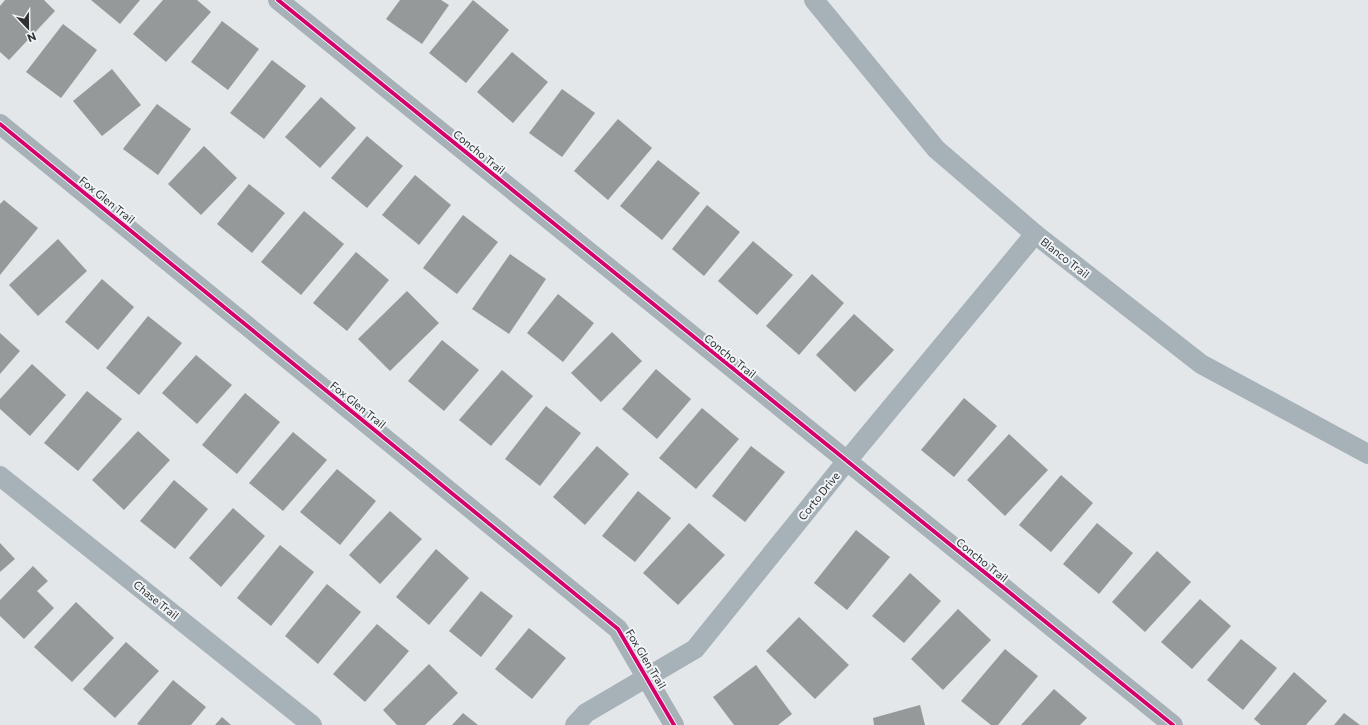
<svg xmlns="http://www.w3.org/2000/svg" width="1368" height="725" font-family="Commissioner,sans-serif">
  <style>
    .building { fill: #96999a }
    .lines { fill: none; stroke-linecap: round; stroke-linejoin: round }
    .minor { stroke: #a6b1b8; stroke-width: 20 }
    .cycleway-casing { stroke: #f0f4f7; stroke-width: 6 }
    .cycleway { stroke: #d6006c; stroke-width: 4 }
    .labels { text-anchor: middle; stroke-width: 4; stroke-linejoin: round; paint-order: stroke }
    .street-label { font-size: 11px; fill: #2e3031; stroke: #f0f4f7 }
  </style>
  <rect width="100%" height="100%" fill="#e4e7e9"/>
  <!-- building -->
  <g class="building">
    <polygon points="5,0 44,0 55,11 9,60 0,52 0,6"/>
    <polygon points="91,0 140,0 120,24"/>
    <polygon points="163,0 197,0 211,12 166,62 133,34"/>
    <polygon points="400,0 441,0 449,5 422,44 386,19"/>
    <polygon points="473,0 509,30 466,83 429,53"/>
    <polygon points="222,21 259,49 228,90 191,62"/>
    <polygon points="63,24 97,50 61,98 26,72"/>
    <polygon points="512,52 548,82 513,123 477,92"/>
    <polygon points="272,60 306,86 264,139 230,113"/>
    <polygon points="112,69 141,105 102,136 73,101"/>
    <polygon points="562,89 595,113 562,157 529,133"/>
    <polygon points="321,97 356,128 320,168 285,137"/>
    <polygon points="157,104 191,129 158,175 123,149"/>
    <polygon points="618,119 652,148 608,200 574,171"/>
    <polygon points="367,136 403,166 367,208 331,178"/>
    <polygon points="204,146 237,178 201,215 168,184"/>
    <polygon points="658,160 700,193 662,240 620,206"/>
    <polygon points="415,175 451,205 419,245 382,215"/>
    <polygon points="249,184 285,213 252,253 217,224"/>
    <polygon points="4,200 38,228 0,275 0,204"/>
    <polygon points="707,205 740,232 704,276 672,249"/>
    <polygon points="304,211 344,244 301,295 261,262"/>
    <polygon points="463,215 498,242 457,294 423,268"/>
    <polygon points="58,239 87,271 38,316 9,285"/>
    <polygon points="753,241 793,275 757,315 718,281"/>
    <polygon points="356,252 389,280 347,331 313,303"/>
    <polygon points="510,254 546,279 509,334 472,309"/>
    <polygon points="812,274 844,303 799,355 766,326"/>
    <polygon points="102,279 134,307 98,350 65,322"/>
    <polygon points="407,291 439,323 390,371 358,339"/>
    <polygon points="558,294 594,323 563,362 527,333"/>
    <polygon points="854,314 894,350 855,392 816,355"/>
    <polygon points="148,316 182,343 139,395 106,368"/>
    <polygon points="612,332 642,361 601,402 571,373"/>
    <polygon points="0,333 20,351 0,374"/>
    <polygon points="442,340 479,370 444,411 408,381"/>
    <polygon points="196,355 232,385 197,424 162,393"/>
    <polygon points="32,364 66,395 30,436 0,409 0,399"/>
    <polygon points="656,369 691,399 657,439 622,409"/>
    <polygon points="502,370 533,396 491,446 459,420"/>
    <polygon points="87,391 122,419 78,471 44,443"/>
    <polygon points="245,393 280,422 237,474 202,445"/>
    <polygon points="964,398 997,426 954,477 921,450"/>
    <polygon points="546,406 581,433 540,486 505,459"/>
    <polygon points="702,408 739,439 696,489 659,458"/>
    <polygon points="138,431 170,460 124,510 92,480"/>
    <polygon points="293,432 327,460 283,511 249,483"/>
    <polygon points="1009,434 1048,470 1005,516 967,480"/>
    <polygon points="597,446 629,474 585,525 553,497"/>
    <polygon points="751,446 785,472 745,522 712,496"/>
    <polygon points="337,469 376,501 340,545 300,512"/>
    <polygon points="1061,475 1093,503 1051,552 1019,525"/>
    <polygon points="174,480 208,509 175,549 140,521"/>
    <polygon points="638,491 671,518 635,562 602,536"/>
    <polygon points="233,508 265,536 221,587 189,558"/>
    <polygon points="390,511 422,539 380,584 349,555"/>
    <polygon points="689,523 725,555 678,605 643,573"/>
    <polygon points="1097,523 1133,553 1099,594 1063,564"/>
    <polygon points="856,530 890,557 847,610 814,583"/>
    <polygon points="0,543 15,559 0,572"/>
    <polygon points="280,545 314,572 271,626 237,598"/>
    <polygon points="436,549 469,578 429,625 396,597"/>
    <polygon points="1157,551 1191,582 1145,632 1112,602"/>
    <polygon points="33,566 48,581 37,591 54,608 24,639 0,616 0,600"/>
    <polygon points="910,573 941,601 904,643 872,616"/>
    <polygon points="327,584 361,612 318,664 285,636"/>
    <polygon points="481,591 513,616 481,657 449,631"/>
    <polygon points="1200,599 1231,626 1192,669 1161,642"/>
    <polygon points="76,602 114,638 72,682 34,647"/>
    <polygon points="958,609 991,640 943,690 911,659"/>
    <polygon points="799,617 849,665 815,699 766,651"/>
    <polygon points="377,624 409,651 365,702 333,674"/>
    <polygon points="529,628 566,658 532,699 495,669"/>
    <polygon points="1241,639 1277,668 1243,710 1207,680"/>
    <polygon points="126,642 159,671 115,718 83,689"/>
    <polygon points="1005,649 1038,676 998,725 991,725 961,701"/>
    <polygon points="429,664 458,693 425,725 397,725 383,710"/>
    <polygon points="756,665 792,714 778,725 734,725 713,697"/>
    <polygon points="1294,672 1327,701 1306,725 1261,725 1254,719"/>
    <polygon points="173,680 206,707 191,725 139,725 137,724"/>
    <polygon points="1054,689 1087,718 1080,725 1021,725"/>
    <polygon points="920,705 925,725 874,725 873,718"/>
    <polygon points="463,713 478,725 452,725"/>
    <polygon points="1344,713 1360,725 1334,725"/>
    <polygon points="222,717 231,725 215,725"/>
  </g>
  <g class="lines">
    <!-- minor -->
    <g class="minor">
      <polyline points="278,0 1173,725"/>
      <polyline points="814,0 936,149 1035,234 1201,364 1368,454"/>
      <polyline points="0,124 618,629 674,725"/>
      <polyline points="0,476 312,725"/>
      <polyline points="575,725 586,713 695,649 846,462 1035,234"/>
    </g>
    <!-- cycleway casing -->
    <g class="cycleway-casing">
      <g id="cycleway">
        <polyline points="278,0 1173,725"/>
        <polyline points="0,124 618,629 674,725"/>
      </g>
    </g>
    <!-- cycleway -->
    <use href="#cycleway" class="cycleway"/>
  </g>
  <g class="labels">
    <!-- street labels -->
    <g class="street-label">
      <text transform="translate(479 152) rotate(39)" y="4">Concho Trail</text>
      <text transform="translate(107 200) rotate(39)" y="4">Fox Glen Trail</text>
      <text transform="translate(1065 258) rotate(38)" y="4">Blanco Trail</text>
      <text transform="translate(730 356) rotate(39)" y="4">Concho Trail</text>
      <text transform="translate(358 405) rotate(39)" y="4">Fox Glen Trail</text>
      <text transform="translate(819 496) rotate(-51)" y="4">Corto Drive</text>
      <text transform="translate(982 560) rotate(39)" y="4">Concho Trail</text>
      <text transform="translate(156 600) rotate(39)" y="4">Chase Trail</text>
      <text transform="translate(646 659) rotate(59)" y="4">Fox Glen Trail</text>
    </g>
  </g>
  <!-- north arrow -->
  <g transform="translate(28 28) rotate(158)" stroke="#f0f4f7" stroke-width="3" paint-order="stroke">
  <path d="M0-3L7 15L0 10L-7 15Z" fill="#2e3031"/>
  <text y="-6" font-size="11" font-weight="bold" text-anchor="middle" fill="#2e3031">N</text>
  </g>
</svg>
